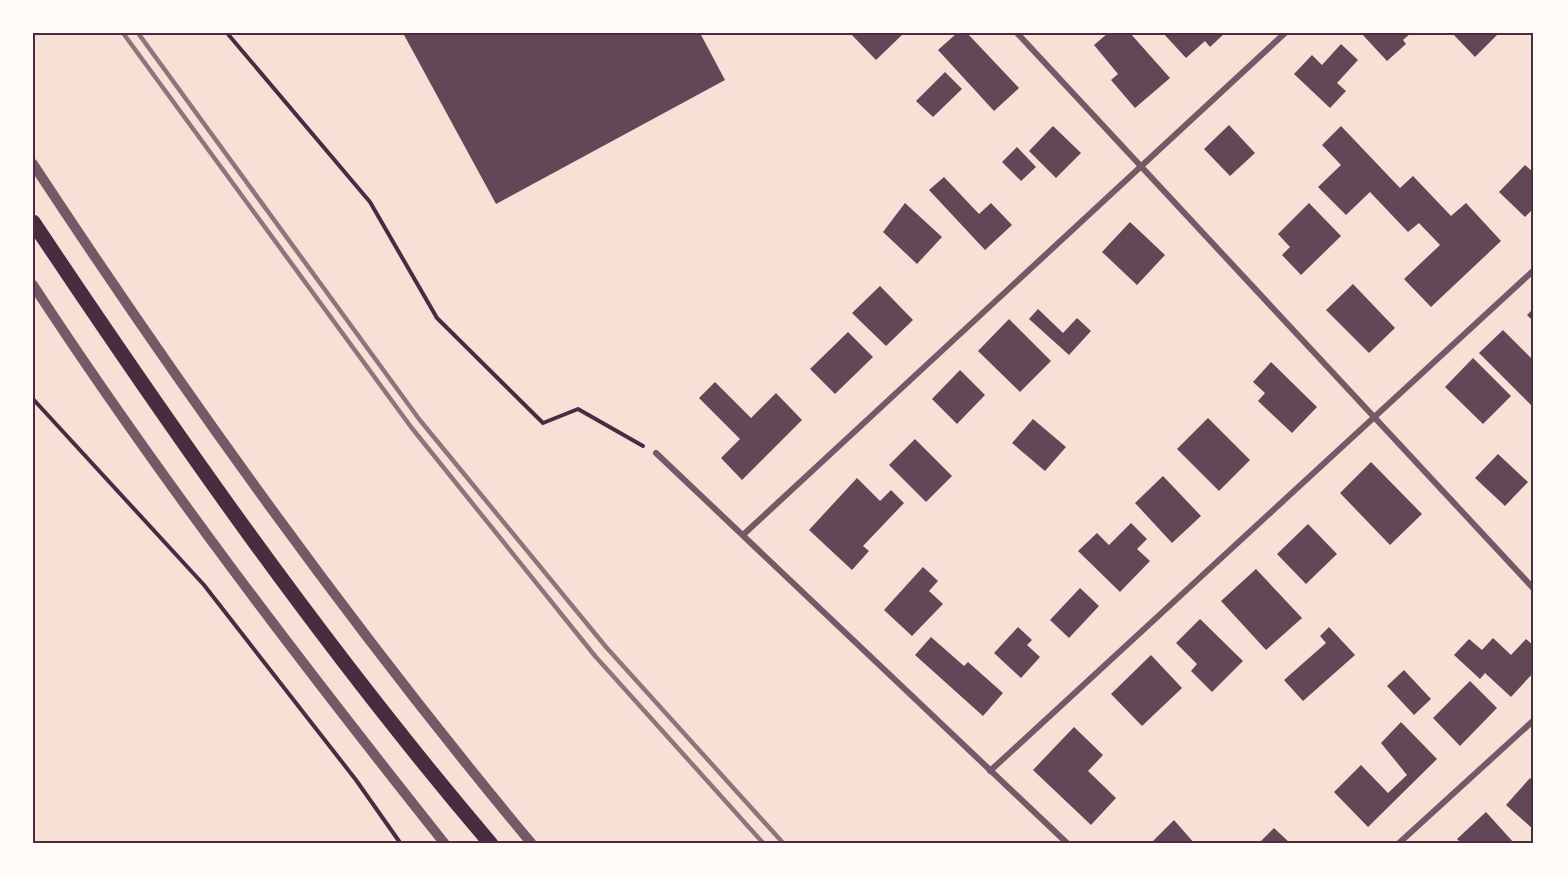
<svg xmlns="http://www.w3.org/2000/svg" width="1567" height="877" font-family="'DM Sans',sans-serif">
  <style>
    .building { fill: #644757 }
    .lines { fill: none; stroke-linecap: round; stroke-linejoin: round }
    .path { stroke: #4a2c40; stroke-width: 4 }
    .minor { stroke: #755966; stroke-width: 6 }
    .tertiary { stroke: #755966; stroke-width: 10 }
    .primary { stroke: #4a2c40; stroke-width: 15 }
    .rail { stroke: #8f747c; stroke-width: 4.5 }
    .neatline { fill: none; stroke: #4a2c40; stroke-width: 2 }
  </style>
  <rect width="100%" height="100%" fill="#f7e1d7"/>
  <!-- building -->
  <g class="building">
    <polygon points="403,33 700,33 725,80 496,204"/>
    <polygon points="850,33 904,33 876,60"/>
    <polygon points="957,33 967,33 1019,88 994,111 938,50"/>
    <polygon points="1108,33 1130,33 1170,78 1135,108 1111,80 1118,74 1094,45"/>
    <polygon points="1163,33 1225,33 1210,47 1205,41 1186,58"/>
    <polygon points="1361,33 1411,33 1403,40 1406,44 1387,61"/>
    <polygon points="1452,33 1497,33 1498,34 1475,57"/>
    <polygon points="1341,44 1358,60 1337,83 1346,91 1330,108 1294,74 1312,55 1322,65"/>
    <polygon points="945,72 962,89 933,117 916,101"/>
    <polygon points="1229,125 1255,153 1230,176 1204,149"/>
    <polygon points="1053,126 1081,153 1056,178 1029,151"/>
    <polygon points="1341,126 1400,188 1413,176 1451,216 1466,203 1501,241 1431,307 1404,279 1440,245 1419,223 1408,232 1370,192 1346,215 1318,187 1341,165 1322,145"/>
    <polygon points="1017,147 1036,167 1021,181 1002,162"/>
    <polygon points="1525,165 1534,173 1534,208 1525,217 1499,192"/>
    <polygon points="944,177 979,214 991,203 1012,225 985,250 929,190"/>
    <polygon points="905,203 942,237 917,264 883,232"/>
    <polygon points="1309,203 1341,236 1301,275 1282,255 1290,247 1278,234"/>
    <polygon points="1130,222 1165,255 1137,285 1102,252"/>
    <polygon points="1353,284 1395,328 1369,353 1326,310"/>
    <polygon points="880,286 913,320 886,346 852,313"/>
    <polygon points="1534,308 1534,322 1527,315"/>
    <polygon points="1038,309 1063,333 1077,318 1091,331 1069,355 1029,319"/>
    <polygon points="1009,319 1051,361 1020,392 978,351"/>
    <polygon points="1503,330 1534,361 1532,406 1479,353"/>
    <polygon points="848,332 873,357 835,394 810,369"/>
    <polygon points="1473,358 1511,396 1483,424 1445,387"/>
    <polygon points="1271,362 1317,407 1292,433 1258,401 1265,393 1253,382"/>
    <polygon points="960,370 985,395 957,424 932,399"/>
    <polygon points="715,382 751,418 776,393 802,420 742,480 721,458 740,439 699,398"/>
    <polygon points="1208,418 1250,460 1219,491 1177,449"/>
    <polygon points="1033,419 1066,447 1045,471 1012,443"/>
    <polygon points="915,439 952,476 926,502 889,465"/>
    <polygon points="1498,454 1528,482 1505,506 1475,478"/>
    <polygon points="1371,462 1422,514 1390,545 1340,493"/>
    <polygon points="1163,476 1201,516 1172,543 1135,503"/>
    <polygon points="857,478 880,501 891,490 904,503 863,546 869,551 852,570 809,530"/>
    <polygon points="1131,523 1147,539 1137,549 1150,561 1120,592 1078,551 1097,533 1109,545"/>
    <polygon points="1308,524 1337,554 1306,584 1277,554"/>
    <polygon points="923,567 938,581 929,591 943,604 912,636 884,610"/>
    <polygon points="1256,569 1302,618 1266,650 1221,601"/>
    <polygon points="1080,588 1099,606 1069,638 1050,620"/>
    <polygon points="1200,619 1243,661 1212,692 1191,671 1197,664 1176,643"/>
    <polygon points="1018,627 1032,640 1027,645 1040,657 1021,678 994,653"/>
    <polygon points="1329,627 1355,655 1303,701 1284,680 1326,643 1320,636"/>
    <polygon points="931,637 964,666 968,662 1003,693 983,716 915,655"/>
    <polygon points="1493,638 1511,655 1526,639 1534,646 1534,672 1511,697 1485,673 1480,679 1454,655 1469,639 1482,650"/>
    <polygon points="1151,655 1182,688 1142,726 1111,694"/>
    <polygon points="1404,670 1431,699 1414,715 1387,686"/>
    <polygon points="1470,681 1497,708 1460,746 1433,718"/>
    <polygon points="1401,722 1437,759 1368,827 1334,792 1361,765 1388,793 1407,775 1381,743"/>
    <polygon points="1074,727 1103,755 1088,771 1116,798 1091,825 1033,770"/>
    <polygon points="1530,778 1534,782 1534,830 1506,805"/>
    <polygon points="1486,812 1514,843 1513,844 1462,844 1457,839"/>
    <polygon points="1174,820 1195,844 1150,844"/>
    <polygon points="1274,828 1291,844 1258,844"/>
  </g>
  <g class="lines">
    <!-- path -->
    <g class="path">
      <polyline points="227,33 370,202 437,318 543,423 578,409 643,446"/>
      <polyline points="33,399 204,585 356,780 401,844"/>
    </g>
    <!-- minor -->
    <g class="minor">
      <polyline points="1017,33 1534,589"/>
      <polyline points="656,453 1068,844"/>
      <polyline points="744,534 1285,33"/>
      <polyline points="990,771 1534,270"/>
      <polyline points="1398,844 1534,720"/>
    </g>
    <!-- tertiary -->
    <g class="tertiary">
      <path d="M33 164C187 398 352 628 532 844"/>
      <path d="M33 285C160 479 301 663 445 844"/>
    </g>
    <!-- primary -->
    <path class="primary" d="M33 222C176 436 324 648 491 844"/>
    <!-- rail -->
    <g class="rail">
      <polyline points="123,33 411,427 595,656 764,844"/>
      <polyline points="138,33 419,419 606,647 784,844"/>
    </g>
  </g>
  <!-- border -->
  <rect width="1567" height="877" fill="none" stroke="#fffaf5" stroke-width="69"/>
  <rect x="34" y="34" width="1498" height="808" class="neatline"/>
</svg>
